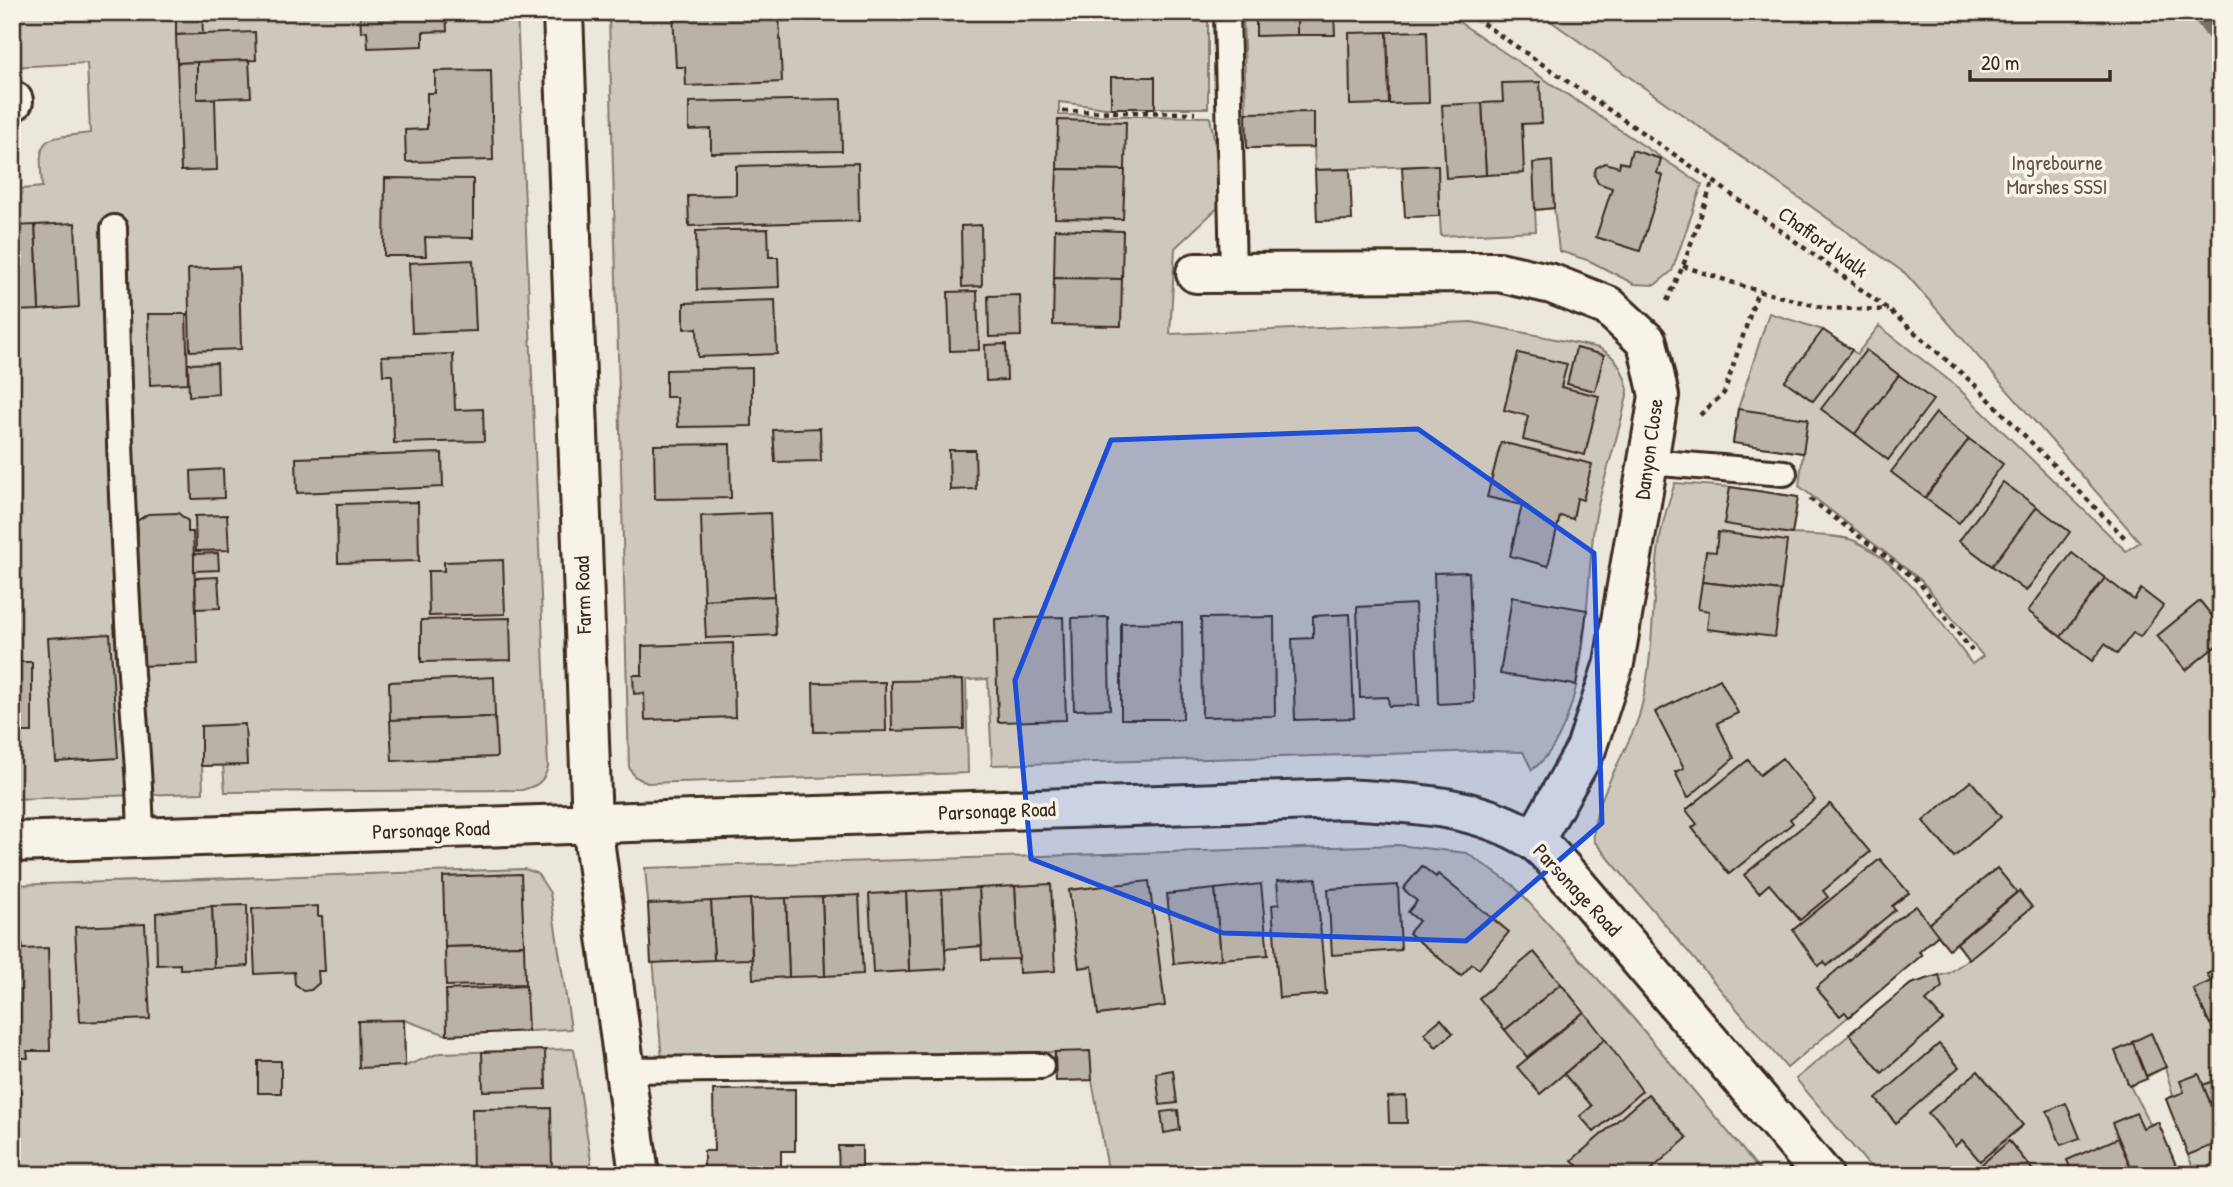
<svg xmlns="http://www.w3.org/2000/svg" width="2233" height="1187" font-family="'Patrick Hand',sans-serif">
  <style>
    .green { fill: #cec8bc; stroke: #84796d; stroke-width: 2 }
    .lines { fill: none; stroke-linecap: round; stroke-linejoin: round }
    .stream { stroke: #7c7064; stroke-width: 14 }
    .building { fill: #bab2a7; stroke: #3b2a1e; stroke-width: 2 }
    .service-casing { stroke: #3b2a1e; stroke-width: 30 }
    .minor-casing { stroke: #3b2a1e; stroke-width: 44 }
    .path { stroke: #3b2a1e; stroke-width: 4.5; stroke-dasharray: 5 5; stroke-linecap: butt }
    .service { stroke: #f7f3e8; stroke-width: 24 }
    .minor { stroke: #f7f3e8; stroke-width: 38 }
    .marked { fill: #1d4ed8; fill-opacity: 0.2; stroke: #1d4ed8; stroke-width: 5; stroke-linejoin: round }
    .labels { text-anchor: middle; stroke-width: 7; stroke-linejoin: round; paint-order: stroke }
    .park-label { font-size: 21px; fill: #605246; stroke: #f7f3e8 }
    .street-label { font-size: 21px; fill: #3b2a1e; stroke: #f7f3e8 }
  </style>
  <rect width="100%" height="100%" fill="#ece7dc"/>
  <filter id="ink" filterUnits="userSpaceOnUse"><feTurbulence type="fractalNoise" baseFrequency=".0143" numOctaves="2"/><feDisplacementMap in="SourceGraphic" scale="14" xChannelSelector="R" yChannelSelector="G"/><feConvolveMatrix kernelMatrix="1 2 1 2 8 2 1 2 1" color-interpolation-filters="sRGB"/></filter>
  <g filter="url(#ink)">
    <!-- green -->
    <g class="green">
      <path d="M12 12H517L548 767C544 782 537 786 522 790L225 792 223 765 202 766 203 793 12 799V190L42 187C38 134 41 139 90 133L87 63 12 67Z"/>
      <path d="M621 12H1208V108H1106L1059 102V115L1210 117 1225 201 1175 248 1170 334 1472 322 1599 348C1617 356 1624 372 1628 390 1620 434 1603 476 1595 520 1584 589 1592 725 1532 770L1523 752 1489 751 992 765 988 679 966 680 968 773 647 783 634 776 629 767 609 16Z"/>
      <polygon points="1243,12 1444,12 1702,185 1672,271 1655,285 1634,284 1590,261 1559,251 1554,208 1535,210 1536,231 1441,236 1437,165 1315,170 1314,147 1247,148"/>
      <path d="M1538 12H2221V1018L2210 1024 2221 1048V1175H2196L2166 1099 2173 1096 2165 1067 2130 1086 2150 1124 2158 1122 2180 1175H1877L1796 1079 1911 984 1949 973 1969 959 1957 944 1949 949 1937 935 1919 952 1922 955 1787 1068 1594 841C1590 804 1627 753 1639 716 1655 660 1651 602 1659 545 1662 524 1668 503 1675 483L1730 487 1798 497 1792 534C1809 535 1844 535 1857 542 1903 564 1942 624 1972 664L1983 656 1922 581 1799 486 1803 453 1733 443 1738 409 1769 313 1823 330 1857 354 1879 326 1955 385 2126 551 2140 542 1906 274Z"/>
      <polygon points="1397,845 1467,853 1513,885 1633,1018 1764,1175 1109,1175 1092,1080 1056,1081 1054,1052 662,1059 645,868"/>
      <polygon points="524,869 537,873 550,893 571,1029 447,1035 404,1020 405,1066 440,1053 574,1049 593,1175 12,1175 12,885"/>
    </g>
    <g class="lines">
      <!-- stream -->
      <polyline class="stream" points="2197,12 2221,45"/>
    </g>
    <!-- building -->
    <g class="building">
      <polygon points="176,12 202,12 203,34 176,35"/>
      <polygon points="360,12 446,12 447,31 423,32 423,46 368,48 367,31 361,32"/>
      <polygon points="779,12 782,82 686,86 685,67 676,67 673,14"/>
      <polygon points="1023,12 1062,12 1062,18 1023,19"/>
      <polygon points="1062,12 1102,12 1102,17 1062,18"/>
      <polygon points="1114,12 1153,12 1153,15 1114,16"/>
      <polygon points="1153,12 1208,12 1208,20 1189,21 1188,15 1153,15"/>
      <polygon points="1256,12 1297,12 1297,35 1256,36"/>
      <polygon points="1297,12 1334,12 1335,35 1297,35"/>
      <polygon points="1427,31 1429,103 1389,104 1387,32"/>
      <polygon points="255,32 256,60 177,63 176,35"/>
      <polygon points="1387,32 1389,104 1350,105 1349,33"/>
      <polygon points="249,60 251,97 197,99 197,62"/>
      <polygon points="197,62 197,99 215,99 217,170 181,171 177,63"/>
      <polygon points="491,70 493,160 406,162 405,130 427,129 427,93 435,93 435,71"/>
      <rect x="1111" y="77" width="44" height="31"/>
      <polygon points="1540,82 1542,123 1522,124 1524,173 1486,175 1482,103 1503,102 1502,83"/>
      <polygon points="841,99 842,151 711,153 711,129 689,130 689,102"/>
      <polygon points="1482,103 1486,175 1446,178 1442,105"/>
      <polygon points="1314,112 1314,147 1247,148 1246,113"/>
      <polygon points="1058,120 1126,122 1125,170 1057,169"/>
      <polygon points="1632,150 1661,159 1657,173 1663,176 1640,251 1596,237 1612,188 1598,183 1594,175 1596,168 1605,163 1619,167 1620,162 1628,164"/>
      <polygon points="1552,161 1554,208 1535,210 1533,163"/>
      <polygon points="858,163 859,221 689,226 688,196 736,195 736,166"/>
      <polygon points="1438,165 1439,216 1405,217 1402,167"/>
      <polygon points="1057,169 1125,170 1123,219 1055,218"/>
      <polygon points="1350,169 1352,220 1317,221 1315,170"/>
      <polygon points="385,178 473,179 473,238 425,237 426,256 384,256"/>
      <polygon points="75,223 79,307 39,310 35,225"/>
      <polygon points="35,225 39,310 12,311 12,226"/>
      <polygon points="981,225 982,286 962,287 961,226"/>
      <polygon points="768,229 769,257 778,257 779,287 697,290 696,231"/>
      <polygon points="1055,229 1123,231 1122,279 1054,278"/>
      <polygon points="473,260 476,331 412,333 409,263"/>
      <polygon points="239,267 241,349 190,351 188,269"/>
      <polygon points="1054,278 1122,279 1121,326 1053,325"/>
      <polygon points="977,291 979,350 950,351 948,292"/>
      <polygon points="1020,295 1021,336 989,337 988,296"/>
      <polygon points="775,300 777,354 698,357 697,328 684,329 684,303"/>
      <polygon points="148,314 186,314 188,383 150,385"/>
      <polygon points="1823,330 1852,350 1813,401 1785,381"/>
      <polygon points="1006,344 1007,380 986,381 985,345"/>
      <polygon points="1576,348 1604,355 1595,391 1567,384"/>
      <polygon points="1866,350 1899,375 1855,434 1821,409"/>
      <polygon points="1518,353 1567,364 1561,387 1599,396 1585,455 1523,440 1528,416 1504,410"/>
      <polygon points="453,354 455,410 483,409 484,441 394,443 392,375 383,375 382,356"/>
      <polygon points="217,363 218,394 189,396 188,364"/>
      <polygon points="752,368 752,426 678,427 677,397 666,397 666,370"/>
      <polygon points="1899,375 1933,400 1888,460 1855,434"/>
      <polygon points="1738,409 1808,419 1803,453 1733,443"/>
      <polygon points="1936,413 1969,439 1925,498 1891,472"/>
      <polygon points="820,428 821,461 775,462 773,430"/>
      <polygon points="1969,439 2003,464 1959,523 1925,498"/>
      <polygon points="1501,442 1592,464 1583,500 1577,498 1573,519 1560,516 1548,566 1510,556 1522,505 1487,497"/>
      <polygon points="730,444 731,498 655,499 654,445"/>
      <polygon points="949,450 975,450 976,489 950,490"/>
      <polygon points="442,453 443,487 297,493 296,458"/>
      <polygon points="223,469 224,498 192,499 191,471"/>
      <polygon points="2003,482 2037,507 1992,566 1959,541"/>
      <polygon points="1730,487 1798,497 1792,534 1724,524"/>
      <polygon points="418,502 419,561 338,563 337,504"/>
      <polygon points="2037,507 2070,532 2026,591 1992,566"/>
      <polygon points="178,513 188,521 188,532 193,532 198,664 138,666 133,534 138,534 137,521 148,514"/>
      <polygon points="770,513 774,596 704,600 701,516"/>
      <polygon points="227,515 229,550 196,551 195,516"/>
      <polygon points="1718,532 1787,541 1781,591 1702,582 1706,551 1716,552"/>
      <polygon points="218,553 219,570 194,571 194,554"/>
      <polygon points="2072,553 2105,578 2061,637 2028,611"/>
      <polygon points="503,560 505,614 429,616 428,571 444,571 444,562"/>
      <polygon points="1469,572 1474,702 1438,704 1434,573"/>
      <polygon points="218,577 220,608 196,609 195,578"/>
      <polygon points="2105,578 2134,600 2141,589 2163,606 2140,637 2133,633 2117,654 2105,644 2092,661 2061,637"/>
      <polygon points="1702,582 1781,591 1775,637 1707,629 1709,611 1698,609"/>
      <polygon points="774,596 776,635 706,638 704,600"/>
      <polygon points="1512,597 1587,610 1576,685 1500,674"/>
      <polygon points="2200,601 2221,627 2221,642 2186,670 2157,636"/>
      <polygon points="1415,604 1419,705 1389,706 1388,697 1360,698 1357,607"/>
      <polygon points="1350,614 1354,718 1295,720 1292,639 1313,638 1313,616"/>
      <polygon points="1063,617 1066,720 998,722 995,619"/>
      <polygon points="1108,617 1110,709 1074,710 1072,618"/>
      <polygon points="1274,617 1275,716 1202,717 1201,618"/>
      <polygon points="510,618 511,660 421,662 421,620"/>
      <polygon points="1182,622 1183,719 1121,719 1121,623"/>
      <polygon points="110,634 118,758 56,762 48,638"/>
      <polygon points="733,643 735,717 645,720 644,693 634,694 633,675 642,675 642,646"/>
      <rect x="12" y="662" width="20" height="70"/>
      <polygon points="494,677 495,717 390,720 389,682"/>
      <polygon points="1720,679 1738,713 1717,723 1734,758 1688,798 1675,772 1684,768 1655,712"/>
      <polygon points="963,680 964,729 892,731 891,681"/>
      <polygon points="885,682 886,731 814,732 813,683"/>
      <polygon points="495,717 497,757 392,761 390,720"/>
      <polygon points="245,724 247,765 201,766 201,726"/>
      <polygon points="1782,758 1815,800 1790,819 1793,823 1729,874 1692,828 1697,824 1686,810 1748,760 1760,775"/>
      <polygon points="1971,781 2001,817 1954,857 1923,821"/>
      <polygon points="1830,804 1870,852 1823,891 1828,897 1800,920 1769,884 1759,893 1744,875"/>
      <polygon points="1880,859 1909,893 1892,906 1895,910 1827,966 1824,962 1818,966 1793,930"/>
      <polygon points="1422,866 1436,877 1438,874 1509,932 1479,969 1472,964 1461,976 1409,933 1419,921 1408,912 1417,901 1403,889"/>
      <polygon points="1997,868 2017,892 1949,949 1929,924"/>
      <polygon points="521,874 524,945 445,947 443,877"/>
      <polygon points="1316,878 1326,994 1279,998 1272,905 1279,904 1277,881"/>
      <polygon points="1149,881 1165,1006 1098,1015 1092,966 1079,968 1069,890"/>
      <polygon points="1051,884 1055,971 1019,973 1015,886"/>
      <polygon points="1261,884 1268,955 1221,959 1215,889"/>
      <polygon points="1398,885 1401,950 1332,955 1328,889"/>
      <polygon points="1015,886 1019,959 982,960 979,888"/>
      <polygon points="979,888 982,946 945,949 942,890"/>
      <polygon points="1215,889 1221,959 1174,964 1167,894"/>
      <polygon points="942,890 946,969 909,971 906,892"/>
      <polygon points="2019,891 2032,907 1969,959 1957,943"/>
      <polygon points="906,892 909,971 873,973 869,894"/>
      <polygon points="859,895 863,974 825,976 822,897"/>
      <polygon points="822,897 825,976 789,977 786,898"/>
      <polygon points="786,898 789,977 753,979 750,899"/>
      <polygon points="750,899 752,959 714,960 711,901"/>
      <polygon points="711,901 714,960 651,963 648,904"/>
      <polygon points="247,905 248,966 214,968 212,906"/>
      <polygon points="212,906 214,968 180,969 180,964 157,965 156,913"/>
      <polygon points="318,906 318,916 322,916 325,971 318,971 319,983 311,990 304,991 295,984 294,972 255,974 252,909"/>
      <polygon points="1916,906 1938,935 1919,952 1922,955 1849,1017 1845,1012 1840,1016 1816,988 1893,922"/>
      <polygon points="145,924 150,1019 80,1022 75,927"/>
      <polygon points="12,942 22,942 23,949 48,948 50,1051 27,1051 28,1058 12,1058"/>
      <polygon points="524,945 525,984 446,986 445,947"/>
      <polygon points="1534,952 1561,984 1505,1030 1479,998"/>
      <polygon points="2221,967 2221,1002 2207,974"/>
      <polygon points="1939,975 1942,987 1926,1001 1943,1020 1882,1073 1849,1034 1911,984"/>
      <polygon points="2211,981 2221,1002 2221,1018 2210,1024 2193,989"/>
      <polygon points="1561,984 1584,1012 1527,1057 1505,1030"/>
      <polygon points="526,986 528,1031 447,1035 446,990"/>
      <polygon points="1584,1012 1605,1039 1540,1094 1517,1067"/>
      <polygon points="1441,1019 1453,1033 1436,1047 1424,1033"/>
      <polygon points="404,1020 405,1066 359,1068 358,1021"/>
      <polygon points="2151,1033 2166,1067 2146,1076 2132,1042"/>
      <polygon points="1605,1039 1642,1091 1594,1132 1580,1116 1592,1106 1564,1074"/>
      <polygon points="2133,1043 2147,1079 2129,1086 2115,1051"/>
      <polygon points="1939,1044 1959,1067 1896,1123 1876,1099"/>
      <polygon points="545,1050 546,1089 483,1091 482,1052"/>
      <polygon points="1090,1051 1092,1080 1056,1081 1055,1052"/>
      <rect x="258" y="1061" width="23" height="32"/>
      <polygon points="1173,1070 1177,1103 1160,1105 1156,1073"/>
      <polygon points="1978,1071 2023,1125 1980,1161 1962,1140 1955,1146 1928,1113"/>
      <polygon points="2199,1074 2221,1129 2221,1142 2188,1155 2166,1099 2184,1092 2180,1081"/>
      <polygon points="2221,1078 2221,1129 2203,1085"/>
      <polygon points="795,1089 795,1151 781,1151 781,1175 704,1175 704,1151 714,1151 713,1090"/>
      <polygon points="1648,1094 1687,1138 1645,1175 1586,1175 1572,1160"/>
      <polygon points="1406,1096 1407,1123 1389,1123 1388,1097"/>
      <polygon points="2066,1103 2080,1138 2061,1145 2047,1111"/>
      <polygon points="551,1108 552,1175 473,1175 472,1109"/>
      <polygon points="1178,1110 1180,1130 1164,1133 1161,1112"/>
      <polygon points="2136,1113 2143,1128 2158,1122 2180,1175 2134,1175 2112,1123"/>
      <polygon points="2118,1138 2134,1175 2073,1175 2067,1160"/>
      <polygon points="2009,1141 2037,1175 1969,1175"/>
      <polygon points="838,1146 862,1146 862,1175 839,1175"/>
    </g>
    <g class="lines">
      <!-- service casing -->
      <g class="service-casing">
        <g id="service">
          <polyline points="1227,12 1233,273"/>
          <path d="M114 228C117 377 122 526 131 674 135 730 140 782 141 838"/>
          <polyline points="1648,462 1784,473"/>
          <polyline points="622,1070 1041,1066"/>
        </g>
      </g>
      <!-- minor casing -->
      <g class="minor-casing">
        <g id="minor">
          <polyline points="563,12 592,825 639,1175"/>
          <polyline points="12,101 13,101"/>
          <polyline points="1196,273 1499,272 1552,284 1608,306 1647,342 1659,396 1614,663 1586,749 1534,841"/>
          <path d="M12 842 1346 799C1410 803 1476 804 1533 840 1548 850 1561 869 1574 882L1823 1175"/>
        </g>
      </g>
      <!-- path -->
      <g class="path">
        <polyline points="1466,12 1713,181 1889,310 1975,385 2127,540"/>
        <polyline points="1063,111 1195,113"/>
        <polyline points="1683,266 1758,291 1825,308 1888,310"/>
        <polyline points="1667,301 1683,266 1713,181"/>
        <polyline points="1700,415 1724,393 1758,291"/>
        <polyline points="1810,499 1918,581 1972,651"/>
      </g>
      <!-- service -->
      <use href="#service" class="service"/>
      <!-- minor -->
      <use href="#minor" class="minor"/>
    </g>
  </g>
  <!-- marked area -->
  <path class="marked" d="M1418 429 1594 553 1602 823 1466 941 1223 933 1031 859 1015 680 1111 440Z"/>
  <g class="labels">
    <!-- park labels -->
    <g class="park-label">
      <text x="2057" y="170">Ingrebourne<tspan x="2057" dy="24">Marshes SSSI</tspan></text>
    </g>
    <!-- street labels -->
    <g class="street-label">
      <text transform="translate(1823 242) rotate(36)" y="7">Chafford Walk</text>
      <text transform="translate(1649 449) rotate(-82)" y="7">Danyon Close</text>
      <text transform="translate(583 595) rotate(-92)" y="7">Farm Road</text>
      <text transform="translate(997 811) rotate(-2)" y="7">Parsonage Road</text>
      <text transform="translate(431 830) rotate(-2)" y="7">Parsonage Road</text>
      <text transform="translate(1577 890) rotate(47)" y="7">Parsonage Road</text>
    </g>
  </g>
  <!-- margin -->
  <rect width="2233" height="1187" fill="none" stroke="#f7f3e8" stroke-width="42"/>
  <rect x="21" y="21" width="2191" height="1145" fill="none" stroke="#3b2a1e" stroke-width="2.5" filter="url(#ink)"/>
  <!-- scale -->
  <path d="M1970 70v10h140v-10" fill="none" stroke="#3b2a1e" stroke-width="3.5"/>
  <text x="1981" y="70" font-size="21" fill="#3b2a1e" stroke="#f7f3e8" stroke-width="5" paint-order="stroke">20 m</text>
</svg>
